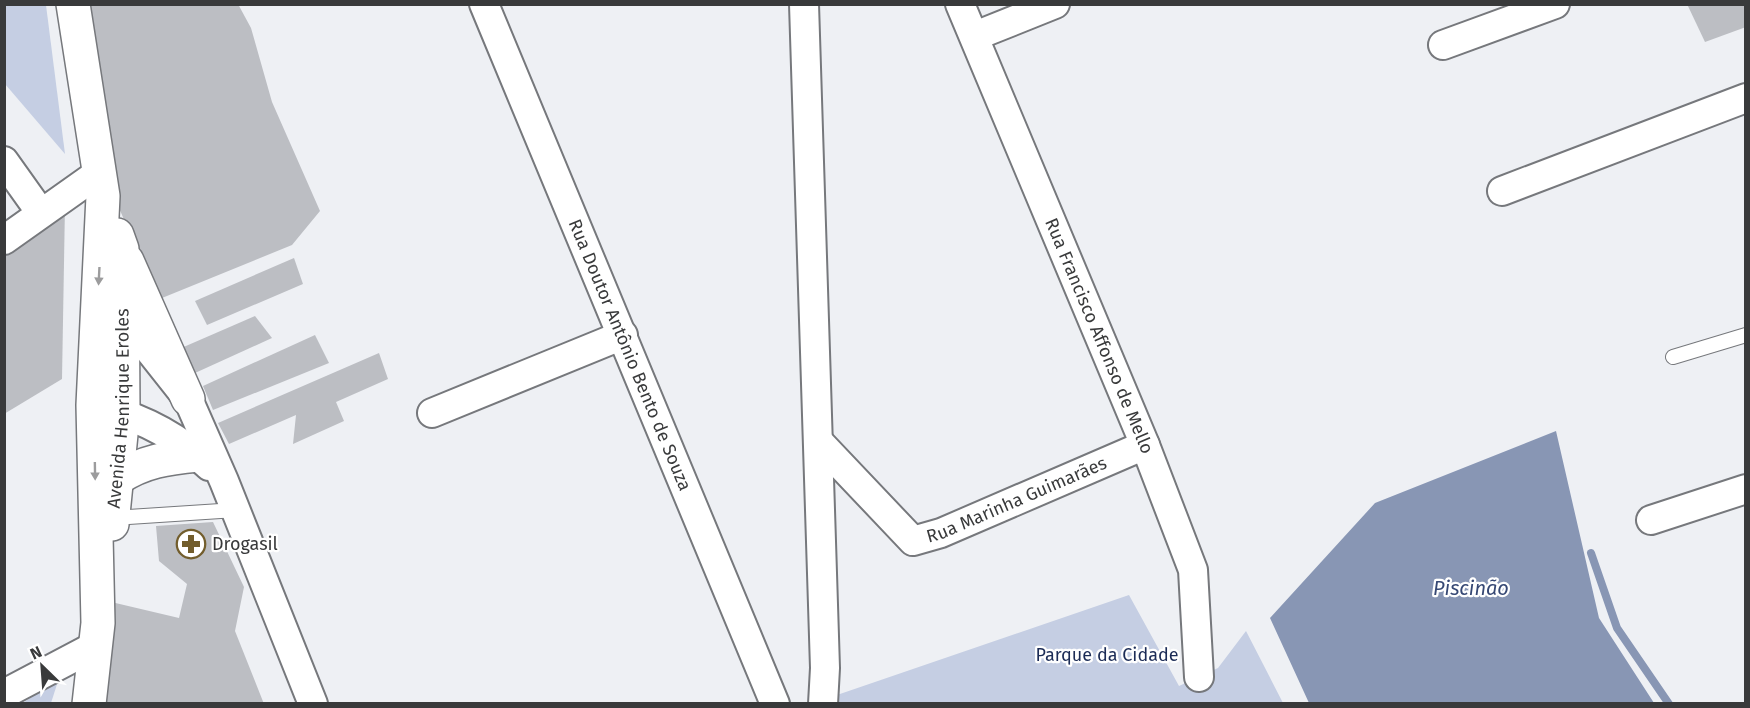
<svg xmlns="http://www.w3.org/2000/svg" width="1750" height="708" font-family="'Fira Sans',sans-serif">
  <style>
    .green { fill: #c5cee3 }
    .water { fill: #8896b4 }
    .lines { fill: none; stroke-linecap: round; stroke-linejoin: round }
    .stream { stroke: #8896b4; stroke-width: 8 }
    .building { fill: #bcbec3 }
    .lane-casing { stroke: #76787c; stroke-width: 16 }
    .street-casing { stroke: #76787c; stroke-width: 32 }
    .secondary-casing { stroke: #76787c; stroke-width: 36 }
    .lane { stroke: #fff; stroke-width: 14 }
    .street { stroke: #fff; stroke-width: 28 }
    .secondary { stroke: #fff; stroke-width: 33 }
    .oneway { fill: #9c9c9d }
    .labels { text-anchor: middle; stroke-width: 4.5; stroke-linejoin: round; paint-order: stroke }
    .street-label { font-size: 18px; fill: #393a3b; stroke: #fff }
    .poi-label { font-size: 18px; fill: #393a3b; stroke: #fff; text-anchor: start }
    .park-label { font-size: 18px; fill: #1c2c56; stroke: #fff }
    .water-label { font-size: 20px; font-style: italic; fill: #364874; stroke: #fff }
  </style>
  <rect width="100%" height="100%" fill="#eef0f4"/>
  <!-- green -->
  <g class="green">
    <polygon points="4,5 46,5 65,154 5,84"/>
    <polygon points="1129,595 1179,686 1218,668 1246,631 1283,703 836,704 837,695"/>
    <polygon points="59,678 51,703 23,703"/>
  </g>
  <!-- water -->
  <polygon class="water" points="1556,431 1599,618 1654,703 1309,703 1270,618 1375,503"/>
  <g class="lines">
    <!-- stream -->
    <polyline class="stream" points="1591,553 1617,628 1669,704"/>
  </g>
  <!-- building -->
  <g class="building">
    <polygon points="85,4 238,4 251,28 272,102 320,211 292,245 162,298 150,280 119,208"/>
    <polygon points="1687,4 1746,4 1746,27 1705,42"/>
    <polygon points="65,205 62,379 4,414 4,248"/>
    <polygon points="294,258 303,284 207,325 195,301"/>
    <polygon points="255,316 272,338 195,373 179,349"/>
    <polygon points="315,335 329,363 213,410 203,386"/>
    <polygon points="379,353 388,379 336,402 344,421 293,444 296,415 229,444 218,423"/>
    <polygon points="213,522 244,587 235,631 264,704 101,704 107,601 179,618 187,584 159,561 156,526"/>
  </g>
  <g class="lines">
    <!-- lane casing -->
    <g class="lane-casing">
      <g id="lane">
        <polyline points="1673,357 1746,335"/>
        <polyline points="113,518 236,510"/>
      </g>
    </g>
    <!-- street casing -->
    <g class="street-casing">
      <g id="street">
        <path id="s1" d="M484 4 775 704"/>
        <polyline points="804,4 825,668 823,704"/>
        <path id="s2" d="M960 4 1145 445 1193 570 1199 677"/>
        <polyline points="975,36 1055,4"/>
        <polyline points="1443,45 1555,4"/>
        <polyline points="4,161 41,213"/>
        <polyline points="1502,191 1746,98"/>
        <polyline points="4,240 100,172"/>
        <polyline points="104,326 122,329 146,346 188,399 224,481 313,704"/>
        <path d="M104 408C144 419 179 437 209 466"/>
        <polyline points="432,413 623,335"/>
        <path id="s3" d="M819 442 913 541 941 533 1145 445"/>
        <polyline points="1651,520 1746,489"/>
        <polyline points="4,694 97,645"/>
      </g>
    </g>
    <!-- secondary casing -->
    <g class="secondary-casing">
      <g id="secondary">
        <polyline points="73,4 103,196 93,405 98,623 89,704"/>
        <polyline points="127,261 188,399"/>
        <path d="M118 478C144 461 167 458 198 455"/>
        <path id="s4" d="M112 524 123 414 122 249 117 235"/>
      </g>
    </g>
    <!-- lane -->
    <use href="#lane" class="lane"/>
    <!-- street -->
    <use href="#street" class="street"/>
    <!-- secondary -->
    <use href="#secondary" class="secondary"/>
  </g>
  <!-- one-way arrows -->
  <defs><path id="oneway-solid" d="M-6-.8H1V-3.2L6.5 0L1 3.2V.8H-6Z" transform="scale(1.5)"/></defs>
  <g class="oneway">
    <use href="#oneway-solid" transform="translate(99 276) rotate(93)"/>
    <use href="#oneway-solid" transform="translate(95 471) rotate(89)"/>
  </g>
  <!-- icons -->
  <defs>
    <g id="pharmacy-ring" transform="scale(1.5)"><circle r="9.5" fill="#fff" stroke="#725d2c" stroke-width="1.5"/><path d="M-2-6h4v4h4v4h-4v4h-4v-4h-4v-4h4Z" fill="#725d2c"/></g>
  </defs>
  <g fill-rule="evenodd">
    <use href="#pharmacy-ring" x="191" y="544"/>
  </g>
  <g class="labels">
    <!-- street labels -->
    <g class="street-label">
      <text dy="6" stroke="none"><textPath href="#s2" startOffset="360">Rua Francisco Affonso de Mello</textPath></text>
      <text dy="6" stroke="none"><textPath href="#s1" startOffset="380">Rua Doutor Antônio Bento de Souza</textPath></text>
      <text dy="6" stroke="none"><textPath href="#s4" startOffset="116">Avenida Henrique Eroles</textPath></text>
      <text dy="6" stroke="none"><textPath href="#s3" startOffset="248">Rua Marinha Guimarães</textPath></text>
    </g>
    <!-- poi labels -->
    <g class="poi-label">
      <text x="212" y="550">Drogasil</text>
    </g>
    <!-- park labels -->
    <g class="park-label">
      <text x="1107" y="661">Parque da Cidade</text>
    </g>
    <!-- water labels -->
    <g class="water-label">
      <text x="1471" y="595">Piscinão</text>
    </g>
  </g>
  <!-- border -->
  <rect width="1750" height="708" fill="none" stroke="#393a3b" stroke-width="12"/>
  <!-- north arrow -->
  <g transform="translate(42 666) rotate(335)" stroke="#ffffff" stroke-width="4.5" paint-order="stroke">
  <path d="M0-4.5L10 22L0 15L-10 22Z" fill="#393a3b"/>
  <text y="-9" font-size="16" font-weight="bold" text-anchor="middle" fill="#393a3b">N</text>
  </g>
</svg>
